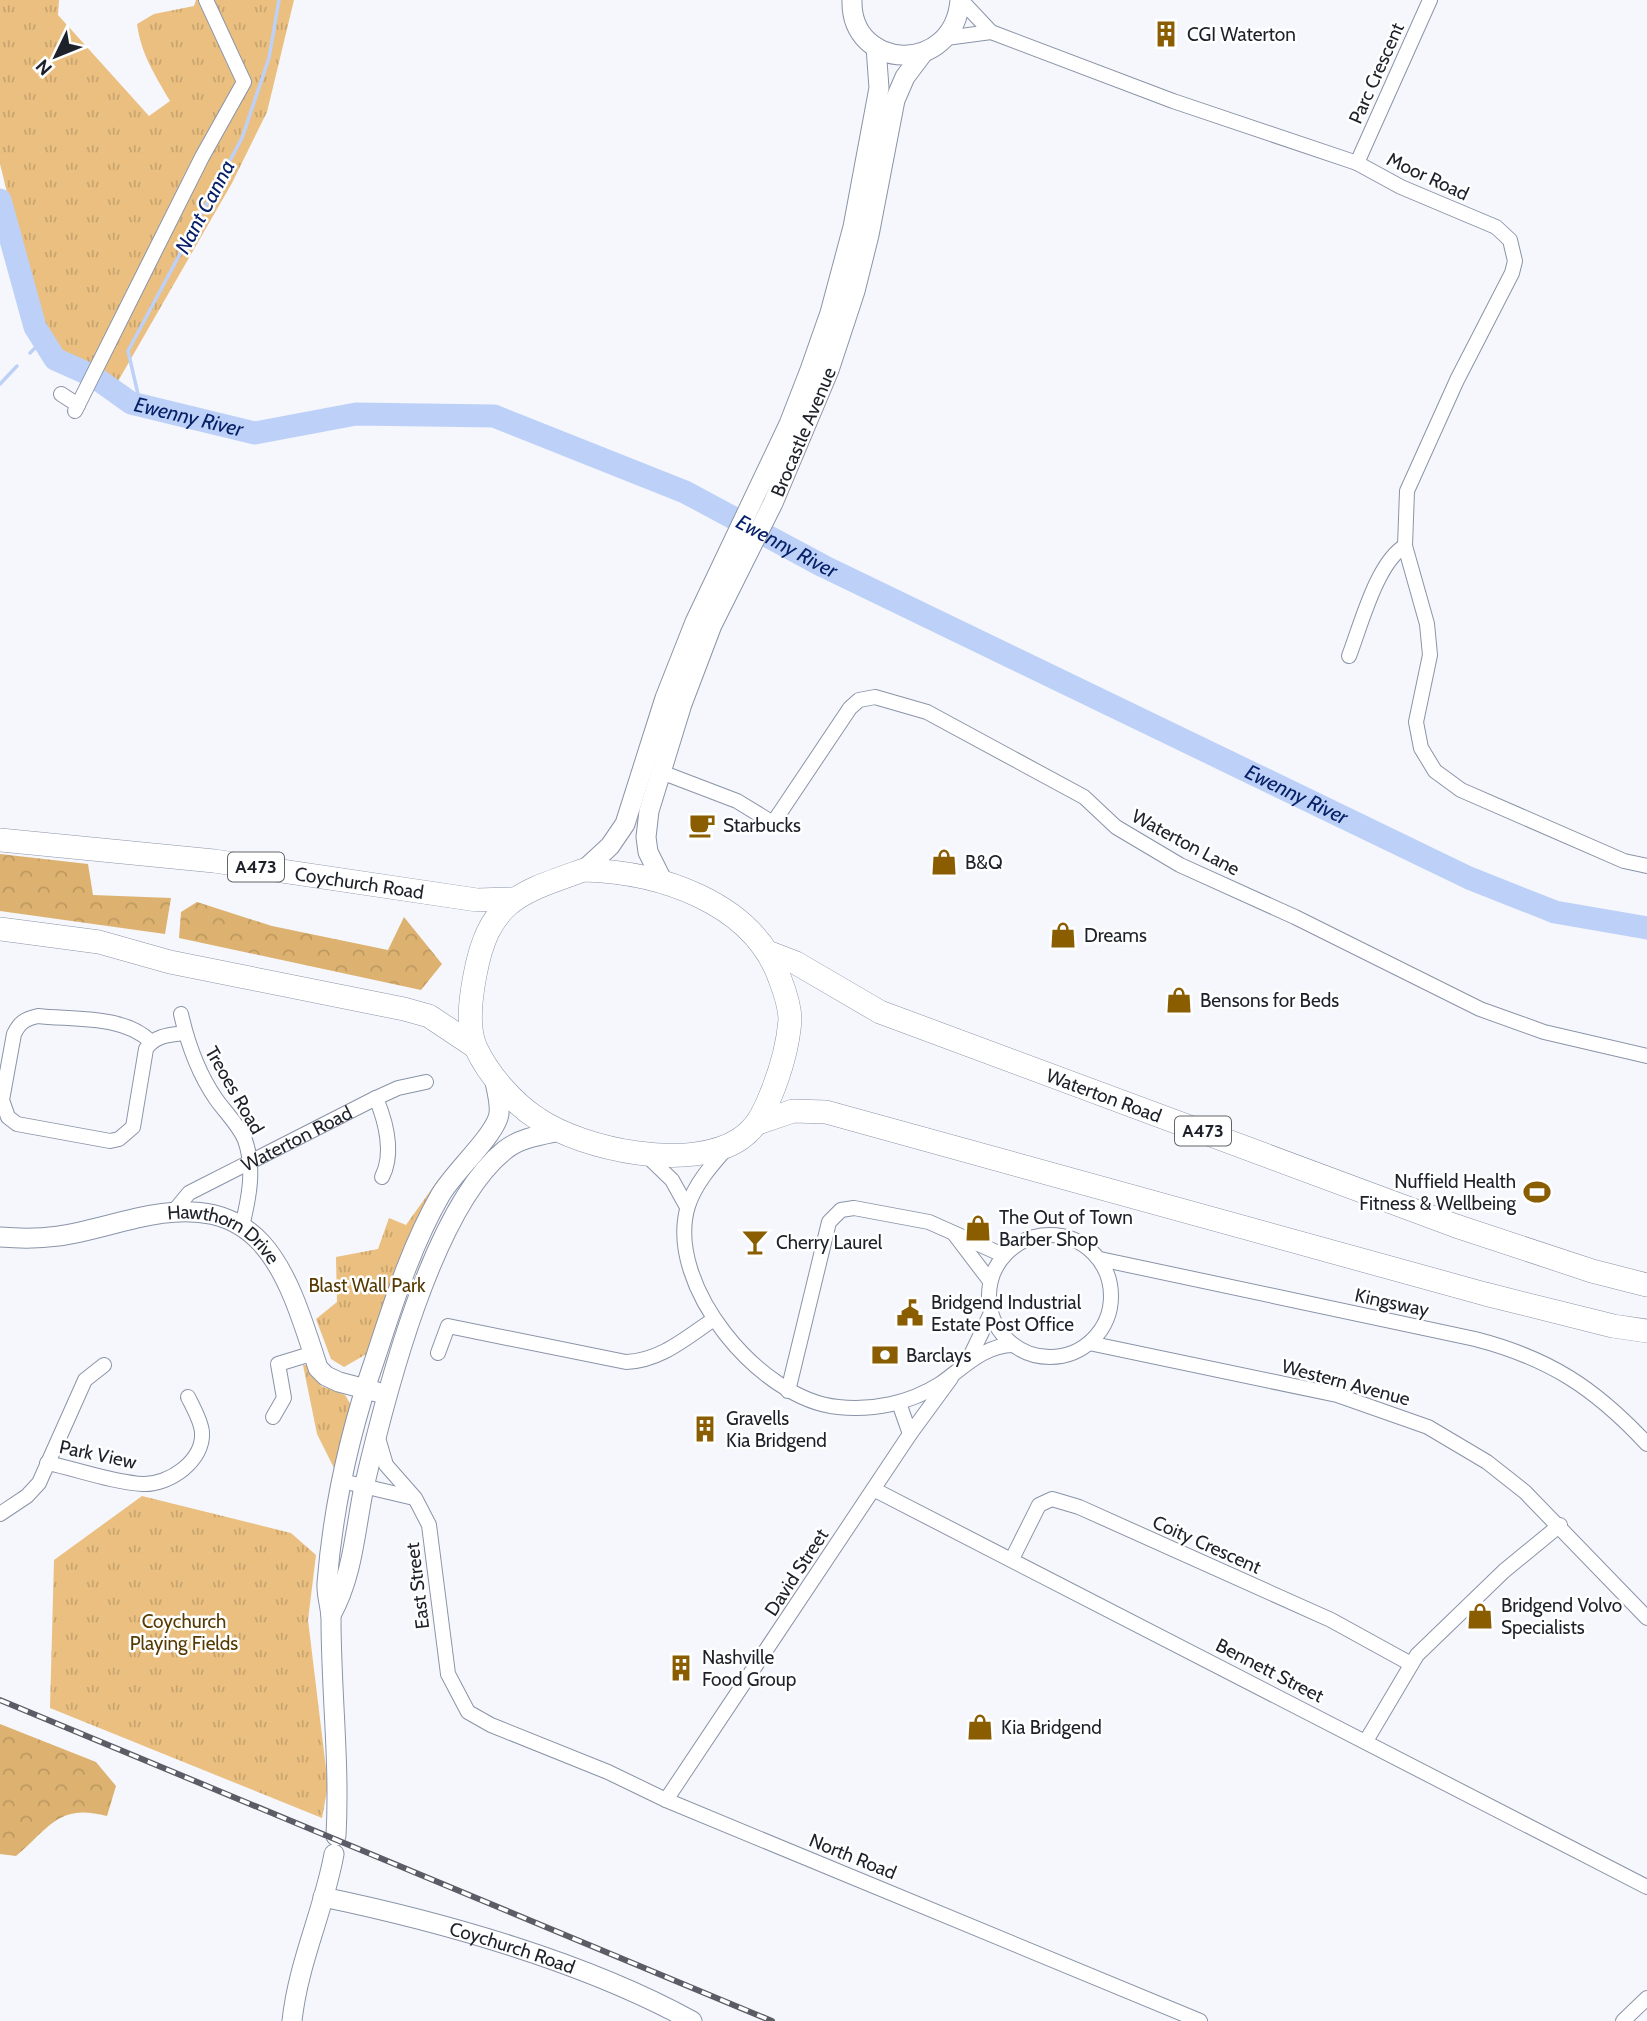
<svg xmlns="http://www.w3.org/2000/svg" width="1647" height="2021" font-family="Cabin,sans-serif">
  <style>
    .grass { fill: url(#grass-tufts) }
    .forest { fill: url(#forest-crowns) }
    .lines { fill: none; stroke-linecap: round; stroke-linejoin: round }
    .stream { stroke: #bdd1f8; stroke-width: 3.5 }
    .river { stroke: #bdd1f8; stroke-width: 23 }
    .street-casing { stroke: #8a94a8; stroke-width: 16 }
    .secondary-casing { stroke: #8a94a8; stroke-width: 21 }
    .primary-casing { stroke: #8a94a8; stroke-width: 24 }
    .street { stroke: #fff; stroke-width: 14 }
    .secondary { stroke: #fff; stroke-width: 19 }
    .primary { stroke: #fff; stroke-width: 23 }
    .rail-casing { stroke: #5a5d65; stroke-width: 6 }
    .rail { stroke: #fff; stroke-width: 3.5; stroke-dasharray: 10; stroke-linecap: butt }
    .labels { text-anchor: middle; stroke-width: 5; stroke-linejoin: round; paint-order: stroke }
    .shield { fill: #fff; stroke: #616469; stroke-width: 2 }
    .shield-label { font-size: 18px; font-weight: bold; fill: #1d2129 }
    .poi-label { font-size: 19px; fill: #1d2129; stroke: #fff; text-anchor: start }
    .street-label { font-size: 19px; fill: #1d2129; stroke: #fff }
    .park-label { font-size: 19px; fill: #573a02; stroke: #fff }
    .water-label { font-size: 21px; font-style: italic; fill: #072168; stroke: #fff }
  </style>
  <defs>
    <pattern id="grass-tufts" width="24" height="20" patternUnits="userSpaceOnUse" patternTransform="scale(1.75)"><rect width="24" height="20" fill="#eabf80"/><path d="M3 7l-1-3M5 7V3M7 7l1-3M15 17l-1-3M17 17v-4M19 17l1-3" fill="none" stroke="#c8a46f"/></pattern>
    <pattern id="forest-crowns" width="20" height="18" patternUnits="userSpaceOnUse" patternTransform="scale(1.75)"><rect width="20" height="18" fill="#ddb270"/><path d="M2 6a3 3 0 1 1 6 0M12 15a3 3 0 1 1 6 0" fill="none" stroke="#bd9961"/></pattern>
  </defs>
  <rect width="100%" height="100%" fill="#f5f7fc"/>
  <!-- grass -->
  <g class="grass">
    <path d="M0 0H59L58 15 149 116 170 101C155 75 141 54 137 24L154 14 194 6 196 0H294L267 112 232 183 117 383 54 348 38 317 0 164Z"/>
    <polygon points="438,1180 440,1181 370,1352 344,1367 331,1359 316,1319 337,1302 336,1257 378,1249 389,1218 406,1225"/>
    <polygon points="303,1365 308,1365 321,1386 345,1395 351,1405 335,1470 317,1434"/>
    <polygon points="142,1496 291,1533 316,1555 308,1620 328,1785 322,1818 50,1708 54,1560"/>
  </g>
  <!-- forest -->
  <g class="forest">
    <polygon points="0,854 88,864 93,895 171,898 165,934 0,911"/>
    <polygon points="197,902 272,926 388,950 404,917 442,964 421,990 179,938 181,912"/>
    <path d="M0 1724 96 1762 116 1786 107 1816C59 1803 50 1827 16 1856L0 1854Z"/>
  </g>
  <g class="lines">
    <!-- stream -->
    <g class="stream">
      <polyline points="30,353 43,340"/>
      <polyline points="0,384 17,366"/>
      <polyline points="141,407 128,351 242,138 269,58 279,0"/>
    </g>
    <!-- river -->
    <path class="river" id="s1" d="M0 200 35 327 55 359 93 376 131 403 255 433 356 414 494 416 685 492 823 566 1469 878 1555 912 1647 928"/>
    <!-- street casing -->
    <g class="street-casing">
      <g id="street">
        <polyline points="961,0 991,32 1173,101 1357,163 1401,187 1496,227 1510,240 1515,261 1512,273 1457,380 1407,491 1405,546 1427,624 1430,655 1416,722 1421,748 1435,771 1461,790 1624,861 1647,866"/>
        <polyline points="946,38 991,32"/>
        <polyline points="1357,163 1430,0"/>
        <polyline points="61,394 78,405 75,411"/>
        <polyline points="78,405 202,157 244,82 206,0"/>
        <path d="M1349 656C1361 625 1377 562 1405 546"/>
        <polyline points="661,772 737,801 773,823 850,708 859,700 875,697 927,712 1084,797 1116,827 1180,865 1295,917 1480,1009 1544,1032 1647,1056"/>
        <path d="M181 1014C188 1045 198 1073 216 1099 225 1112 239 1125 245 1140 255 1168 249 1198 242 1226"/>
        <path d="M151 1042C125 1015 73 1020 38 1016 25 1019 20 1022 14 1034L2 1100 8 1117 17 1124 110 1141 119 1139 133 1127 146 1049C155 1035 170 1035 185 1033"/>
        <path d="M376 1098C386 1122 394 1154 382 1177"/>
        <path d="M726 1149C711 1166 695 1184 688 1206 664 1285 761 1400 838 1407 873 1411 910 1403 940 1384 963 1368 984 1345 1013 1345"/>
        <polyline points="645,1154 672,1180 687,1207"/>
        <path id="s2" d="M174 1211 189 1193 376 1098 398 1088 426 1082"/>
        <circle cx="1050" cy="1296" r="61"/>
        <polyline points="955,1235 990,1281"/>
        <path d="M1100 1259 1475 1339C1549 1358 1595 1388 1647 1444"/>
        <polyline points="1089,1343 1337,1395 1428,1427 1487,1462 1525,1492 1647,1618"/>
        <path d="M438 1353 448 1326 626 1362C660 1361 686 1338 714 1319"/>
        <polyline points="968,1361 991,1313"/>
        <polyline points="788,1391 829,1222 841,1210 854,1208 929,1222 1003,1255"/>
        <polyline points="899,1403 910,1434"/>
        <polyline points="273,1417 284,1398 278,1364 314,1353"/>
        <polyline points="378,1438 386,1465 415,1498 429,1525 448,1674 468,1712 491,1725 608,1772 666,1800 1200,2021"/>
        <path d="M47 1463C77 1469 111 1482 143 1484 169 1485 204 1461 202 1432 201 1421 193 1407 188 1397"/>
        <polyline points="342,1481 414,1498"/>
        <polyline points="875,1490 1647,1887"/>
        <polyline points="0,1514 27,1496 39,1483 85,1380 104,1365"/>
        <polyline points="1012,1559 1039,1505 1052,1499 1079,1507 1331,1620 1411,1664"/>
        <polyline points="1366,1741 1417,1655 1504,1571 1560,1525"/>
        <polyline points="666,1800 910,1434 951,1378"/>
        <polyline points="1623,2021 1647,1998"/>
      </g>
    </g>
    <!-- secondary casing -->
    <g class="secondary-casing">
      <g id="secondary">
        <path d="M852 0C850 71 954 76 960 0"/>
        <polyline points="584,870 610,846 625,824 665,698 695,622 789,424 810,370 830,313 853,227 879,88 876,47"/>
        <path id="s3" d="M663 882 648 852 646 837 649 811 682 704 712 625 773 503 829 370 855 291 869 235 895 100 905 77 923 53"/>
        <path id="s4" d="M0 1237C58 1242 82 1231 137 1218 262 1188 286 1268 318 1368L326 1376 339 1382 377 1392"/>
        <path d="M331 1615C353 1576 355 1530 364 1487 385 1397 432 1208 505 1150 520 1138 541 1135 560 1131"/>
        <path d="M336 1836C340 1763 331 1691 331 1619 331 1607 326 1595 327 1583 333 1507 351 1428 376 1356 394 1301 412 1244 441 1194 456 1170 490 1140 498 1118 502 1107 496 1089 494 1077"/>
        <path id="s5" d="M323 1897C443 1922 585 1962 692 2021"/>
        <path d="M292 2021C298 1963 324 1910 334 1854"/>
      </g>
    </g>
    <!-- primary casing -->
    <g class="primary-casing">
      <g id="primary">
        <path id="s6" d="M0 840 214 861 477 900 512 899"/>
        <path d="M584 870C659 872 753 902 780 979 785 992 790 1006 790 1020 788 1046 780 1073 770 1097 763 1114 756 1128 740 1139 691 1172 584 1150 538 1119 513 1103 488 1074 476 1048 466 1027 471 996 475 975 489 900 519 893 584 870Z"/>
        <polyline points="0,929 99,942 170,962 404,1009 429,1016 474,1046"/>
        <path id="s7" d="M770 953 796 963 880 1012 1456 1226 1592 1271 1647 1285"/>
        <polyline points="758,1123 793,1111 826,1112 1485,1294 1613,1326 1647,1331"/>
      </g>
    </g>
    <!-- street -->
    <use href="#street" class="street"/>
    <!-- secondary -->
    <use href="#secondary" class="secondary"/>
    <!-- primary -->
    <use href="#primary" class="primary"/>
    <!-- rail casing -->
    <g class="rail-casing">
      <polyline id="rail" points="0,1700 772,2021"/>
    </g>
    <!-- rail -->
    <use href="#rail" class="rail"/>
  </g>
  <!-- icons -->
  <defs>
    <g id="building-bare" transform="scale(2.1)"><path d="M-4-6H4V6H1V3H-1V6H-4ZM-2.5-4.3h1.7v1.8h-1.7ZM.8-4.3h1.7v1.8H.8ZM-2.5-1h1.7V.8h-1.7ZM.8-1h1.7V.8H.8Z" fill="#895d00" stroke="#fff" stroke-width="2.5" paint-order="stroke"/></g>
    <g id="cafe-bare" transform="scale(2.1)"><path d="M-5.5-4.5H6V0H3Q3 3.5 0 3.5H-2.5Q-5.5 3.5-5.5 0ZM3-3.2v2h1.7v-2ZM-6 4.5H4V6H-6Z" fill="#895d00" stroke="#fff" stroke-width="2.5" paint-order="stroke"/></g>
    <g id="shop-bare" transform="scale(2.1)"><path d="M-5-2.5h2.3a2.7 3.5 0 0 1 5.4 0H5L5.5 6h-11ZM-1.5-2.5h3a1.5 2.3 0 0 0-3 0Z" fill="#895d00" stroke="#fff" stroke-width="2.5" paint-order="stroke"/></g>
    <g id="stadium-bare" transform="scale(2.1)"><path d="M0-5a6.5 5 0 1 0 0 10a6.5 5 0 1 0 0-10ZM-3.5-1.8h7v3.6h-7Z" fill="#895d00" stroke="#fff" stroke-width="2.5" paint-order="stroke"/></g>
    <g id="bar-bare" transform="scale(2.1)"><path d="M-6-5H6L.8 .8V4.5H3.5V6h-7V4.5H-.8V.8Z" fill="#895d00" stroke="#fff" stroke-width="2.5" paint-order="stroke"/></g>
    <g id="civic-bare" transform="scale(2.1)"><path d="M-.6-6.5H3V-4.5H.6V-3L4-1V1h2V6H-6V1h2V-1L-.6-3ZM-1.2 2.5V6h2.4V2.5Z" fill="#895d00" stroke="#fff" stroke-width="2.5" paint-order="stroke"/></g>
    <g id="bank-bare" transform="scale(2.1)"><path d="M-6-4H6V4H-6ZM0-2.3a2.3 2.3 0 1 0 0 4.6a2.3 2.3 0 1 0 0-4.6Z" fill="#895d00" stroke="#fff" stroke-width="2.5" paint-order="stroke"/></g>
  </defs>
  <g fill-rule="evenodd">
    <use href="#building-bare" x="1166" y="34"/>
    <use href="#cafe-bare" x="702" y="825"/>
    <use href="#shop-bare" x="944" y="862"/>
    <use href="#shop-bare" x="1063" y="935"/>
    <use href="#shop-bare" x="1179" y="1000"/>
    <use href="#stadium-bare" x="1537" y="1192"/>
    <use href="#shop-bare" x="978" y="1228"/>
    <use href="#bar-bare" x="755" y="1242"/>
    <use href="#civic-bare" x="910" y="1313"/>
    <use href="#bank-bare" x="885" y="1355"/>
    <use href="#building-bare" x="705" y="1429"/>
    <use href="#shop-bare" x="1480" y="1616"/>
    <use href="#building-bare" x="681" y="1668"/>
    <use href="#shop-bare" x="980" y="1727"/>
  </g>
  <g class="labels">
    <!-- shield labels -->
    <g class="shield">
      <rect x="228" y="852.5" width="56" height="29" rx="5"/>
      <rect x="1175" y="1116.5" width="56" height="29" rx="5"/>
    </g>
    <g class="shield-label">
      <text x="256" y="873">A473</text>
      <text x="1203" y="1137">A473</text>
    </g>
    <!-- poi labels -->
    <g class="poi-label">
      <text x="1187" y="41">CGI Waterton</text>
      <text x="723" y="832">Starbucks</text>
      <text x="965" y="869">B&amp;Q</text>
      <text x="1084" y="942">Dreams</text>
      <text x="1200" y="1007">Bensons for Beds</text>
      <text x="1516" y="1188" text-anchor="end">Nuffield Health<tspan x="1516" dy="22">Fitness &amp; Wellbeing</tspan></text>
      <text x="999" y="1224">The Out of Town<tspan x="999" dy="22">Barber Shop</tspan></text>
      <text x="776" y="1249">Cherry Laurel</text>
      <text x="931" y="1309">Bridgend Industrial<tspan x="931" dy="22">Estate Post Office</tspan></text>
      <text x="906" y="1362">Barclays</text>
      <text x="726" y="1425">Gravells<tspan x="726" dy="22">Kia Bridgend</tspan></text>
      <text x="1501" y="1612">Bridgend Volvo<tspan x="1501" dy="22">Specialists</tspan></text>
      <text x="702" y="1664">Nashville<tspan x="702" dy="22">Food Group</tspan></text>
      <text x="1001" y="1734">Kia Bridgend</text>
    </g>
    <!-- street labels -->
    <g class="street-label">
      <text transform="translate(1376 73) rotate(-66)" y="7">Parc Crescent</text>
      <text transform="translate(1428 176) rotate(25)" y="7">Moor Road</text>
      <text dy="7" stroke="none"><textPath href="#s3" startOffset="485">Brocastle Avenue</textPath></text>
      <text transform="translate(1186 842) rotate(28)" y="7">Waterton Lane</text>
      <text dy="7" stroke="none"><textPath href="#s6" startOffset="362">Coychurch Road</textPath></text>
      <text transform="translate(235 1090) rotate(60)" y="7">Treoes Road</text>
      <text dy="7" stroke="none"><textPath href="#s7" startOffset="364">Waterton Road</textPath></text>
      <text dy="7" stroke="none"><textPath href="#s2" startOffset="144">Waterton Road</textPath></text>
      <text dy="7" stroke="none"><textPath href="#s4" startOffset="233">Hawthorn Drive</textPath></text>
      <text transform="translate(1392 1302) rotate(12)" y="7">Kingsway</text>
      <text transform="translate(1346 1382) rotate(15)" y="7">Western Avenue</text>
      <text transform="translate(98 1454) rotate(12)" y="7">Park View</text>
      <text transform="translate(1207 1544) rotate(24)" y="7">Coity Crescent</text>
      <text transform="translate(796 1572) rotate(-57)" y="7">David Street</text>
      <text transform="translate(417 1586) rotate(-97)" y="7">East Street</text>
      <text transform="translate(1270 1670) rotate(27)" y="7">Bennett Street</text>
      <text transform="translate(853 1856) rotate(22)" y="7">North Road</text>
      <text dy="7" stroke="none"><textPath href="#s5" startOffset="196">Coychurch Road</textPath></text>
    </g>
    <!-- park labels -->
    <g class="park-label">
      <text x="367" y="1292">Blast Wall Park</text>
      <text x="184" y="1628">Coychurch<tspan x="184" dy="22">Playing Fields</tspan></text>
    </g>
    <!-- water labels -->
    <g class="water-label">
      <text transform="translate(205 207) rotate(-62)" y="7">Nant Canna</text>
      <text dy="7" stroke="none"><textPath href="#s1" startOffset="317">Ewenny River</textPath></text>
      <text dy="7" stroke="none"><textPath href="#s1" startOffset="947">Ewenny River</textPath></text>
      <text dy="7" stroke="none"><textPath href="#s1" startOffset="1514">Ewenny River</textPath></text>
    </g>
  </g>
  <!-- north arrow -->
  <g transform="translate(56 56) rotate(227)" stroke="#ffffff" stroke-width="5" paint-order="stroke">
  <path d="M0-5L12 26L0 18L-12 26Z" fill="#1d2129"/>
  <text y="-10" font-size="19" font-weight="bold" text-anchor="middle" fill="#1d2129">N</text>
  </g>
</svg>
